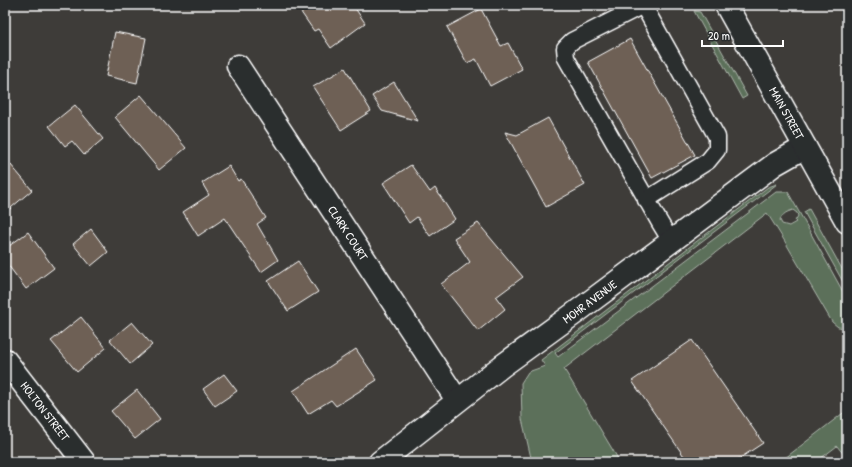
<svg xmlns="http://www.w3.org/2000/svg" width="852" height="467" font-family="'Patrick Hand',sans-serif">
  <style>
    .green { fill: #5b6f5a; stroke: #adb7ac; fill-rule: evenodd }
    .building { fill: #6e6054; stroke: #fff }
    .lines { fill: none; stroke-linecap: round; stroke-linejoin: round }
    .lane-casing { stroke: #fff; stroke-width: 19 }
    .street-casing { stroke: #fff; stroke-width: 25 }
    .primary-casing { stroke: #fff; stroke-width: 25 }
    .lane { stroke: #2a2d2e; stroke-width: 16 }
    .street { stroke: #2a2d2e; stroke-width: 22 }
    .primary { stroke: #2a2d2e; stroke-width: 22 }
    .labels { text-anchor: middle; stroke-width: 4; stroke-linejoin: round; paint-order: stroke }
    .street-label { font-size: 12px; fill: #fff; stroke: #2a2d2e }
  </style>
  <rect width="100%" height="100%" fill="#3e3c39"/>
  <filter id="ink" filterUnits="userSpaceOnUse"><feTurbulence type="fractalNoise" baseFrequency=".025" numOctaves="2"/><feDisplacementMap in="SourceGraphic" scale="8" xChannelSelector="R" yChannelSelector="G"/><feConvolveMatrix kernelMatrix="1 2 1 2 8 2 1 2 1" color-interpolation-filters="sRGB"/></filter>
  <g filter="url(#ink)">
    <!-- green -->
    <g class="green">
      <polygon points="694,11 700,12 747,96 742,99"/>
      <path d="M777 184 555 353 558 357 776 192H788L847 299V328L838 327 832 322 784 240 767 213 564 369 620 462H532L522 419 521 383 528 372 545 366 541 360 768 187ZM793 210 797 213 798 216 795 221 796 222 789 226 782 224 780 220C783 213 787 212 793 210Z"/>
      <polygon points="809,209 847,278 847,289 804,212"/>
      <polygon points="847,410 847,436 844,438 847,443 847,455 845,456 837,446 816,462 780,462"/>
    </g>
    <!-- building -->
    <g class="building">
      <polygon points="296,5 353,5 365,23 331,48 318,29 314,31"/>
      <polygon points="481,9 501,46 508,43 522,69 490,86 476,59 467,63 447,27"/>
      <polygon points="115,32 146,38 137,83 106,76"/>
      <polygon points="630,39 695,155 652,178 588,62"/>
      <polygon points="345,68 371,111 341,130 313,87"/>
      <polygon points="394,82 418,121 382,111 372,96"/>
      <polygon points="141,95 186,148 159,170 115,117"/>
      <polygon points="75,105 103,139 84,155 72,141 65,146 49,126"/>
      <polygon points="548,118 585,185 546,207 505,132 517,135"/>
      <polygon points="5,158 32,190 5,213"/>
      <polygon points="411,165 430,192 435,188 455,219 430,236 417,217 409,223 383,183"/>
      <polygon points="229,166 238,181 241,179 266,218 257,224 278,260 261,272 225,218 198,236 183,212 209,195 202,183"/>
      <polygon points="478,223 523,277 496,297 505,309 478,331 441,284 470,262 454,238"/>
      <polygon points="91,229 108,252 91,266 73,244"/>
      <polygon points="28,232 54,268 26,289 5,261 5,249"/>
      <polygon points="298,261 318,292 288,311 268,281"/>
      <polygon points="81,317 106,348 77,372 51,341"/>
      <polygon points="132,322 152,345 130,364 110,340"/>
      <polygon points="692,340 763,443 734,462 688,462 632,381"/>
      <polygon points="356,349 377,380 336,406 331,400 308,414 293,391"/>
      <polygon points="224,374 237,391 215,406 203,389"/>
      <polygon points="137,390 160,419 135,439 111,411"/>
    </g>
    <g class="lines">
      <!-- lane casing -->
      <g class="lane-casing">
        <g id="lane">
          <polyline points="643,5 572,41 565,48 566,58 660,223 671,241"/>
          <polyline points="643,5 717,137 717,150 708,161 646,200"/>
        </g>
      </g>
      <!-- street casing -->
      <g class="street-casing">
        <g id="street">
          <path id="s1" d="M238 66 457 400"/>
          <path id="s2" d="M5 360 84 462"/>
          <path id="s3" d="M380 462 502 366 575 313 775 164 805 147"/>
        </g>
      </g>
      <!-- primary casing -->
      <g class="primary-casing">
        <g id="primary">
          <path id="s4" d="M726 5 847 222"/>
        </g>
      </g>
      <!-- lane -->
      <use href="#lane" class="lane"/>
      <!-- street -->
      <use href="#street" class="street"/>
      <!-- primary -->
      <use href="#primary" class="primary"/>
    </g>
  </g>
  <g class="labels">
    <!-- street labels -->
    <g class="street-label">
      <text dy="4" stroke="none"><textPath href="#s4" startOffset="124">MAIN STREET</textPath></text>
      <text dy="4" stroke="none"><textPath href="#s1" startOffset="200">CLARK COURT</textPath></text>
      <text dy="4" stroke="none"><textPath href="#s3" startOffset="264">MOHR AVENUE</textPath></text>
      <text dy="4" stroke="none"><textPath href="#s2" startOffset="65">HOLTON STREET</textPath></text>
    </g>
  </g>
  <!-- margin -->
  <rect width="852" height="467" fill="none" stroke="#2a2d2e" stroke-width="20"/>
  <rect x="10" y="10" width="832" height="447" fill="none" stroke="#fff" stroke-width="1.5" filter="url(#ink)"/>
  <!-- scale -->
  <path d="M702 40v6h81v-6" fill="none" stroke="#ffffff" stroke-width="2"/>
  <text x="708" y="40" font-size="12" fill="#ffffff" stroke="#2a2d2e" stroke-width="3" paint-order="stroke">20 m</text>
</svg>
